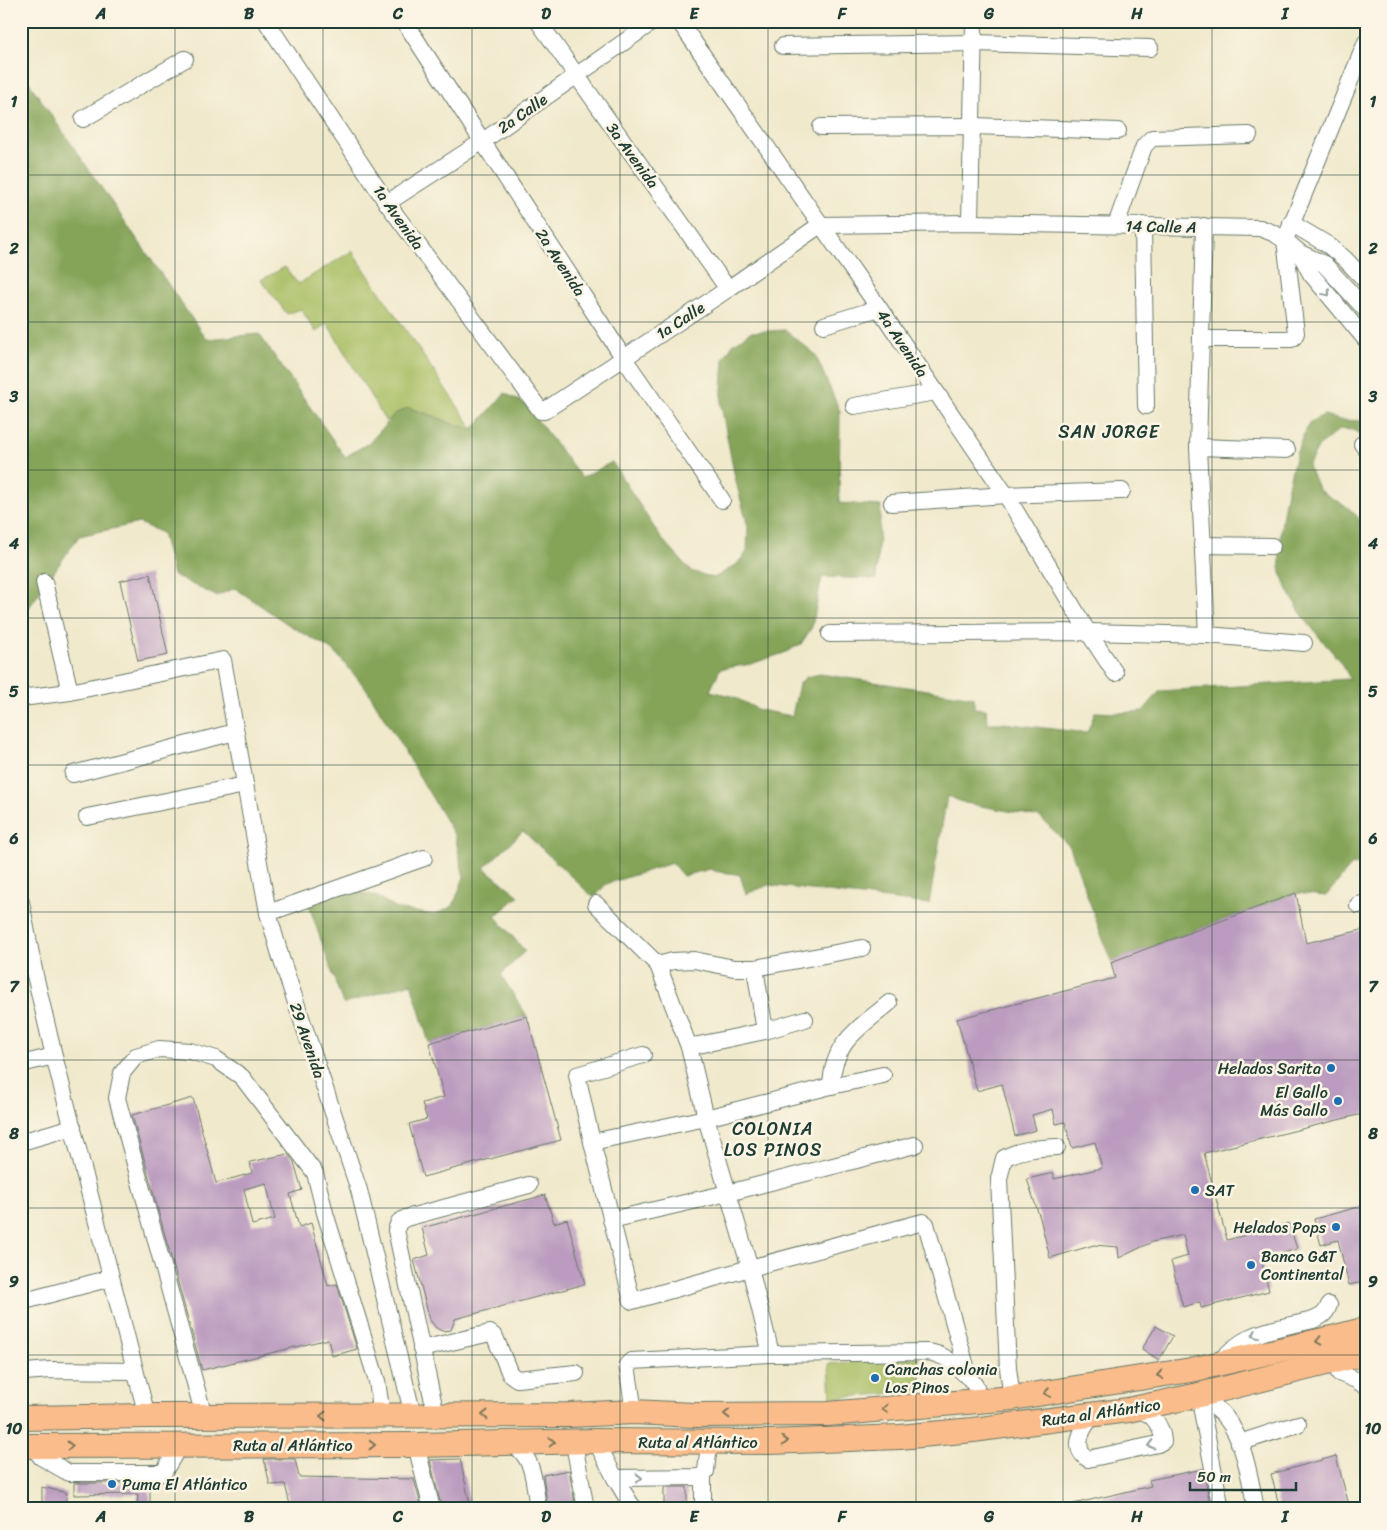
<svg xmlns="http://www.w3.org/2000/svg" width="1387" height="1530" font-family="Sriracha,sans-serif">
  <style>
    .green { fill: #a7bd62; stroke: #637d4b }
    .forest { fill: #85a458; stroke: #527046 }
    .building { fill: #bb9bbf; fill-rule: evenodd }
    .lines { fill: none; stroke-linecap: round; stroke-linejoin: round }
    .minor-casing { stroke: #687969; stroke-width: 18 }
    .highway-casing { stroke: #687969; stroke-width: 26 }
    .minor { stroke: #fff; stroke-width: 16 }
    .highway { stroke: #f9bc8a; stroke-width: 24 }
    .oneway { stroke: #8f9e9a }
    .oneway2 { stroke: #81765b }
    .grid { fill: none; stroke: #1f3d34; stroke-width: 1; stroke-opacity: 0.55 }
    .poi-dot { fill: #1f6fb2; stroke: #fcf5e5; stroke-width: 2 }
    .labels { text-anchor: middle; stroke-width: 5; stroke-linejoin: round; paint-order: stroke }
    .street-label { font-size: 16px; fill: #1f3d34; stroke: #fcf5e5 }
    .poi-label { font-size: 16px; fill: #1f3d34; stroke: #fcf5e5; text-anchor: start }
    .neighbourhood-label { font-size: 18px; letter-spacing: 1px; fill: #1f3d34; stroke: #fcf5e5 }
    .neatline { fill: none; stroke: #1f3d34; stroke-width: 2 }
    .grid-label { font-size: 16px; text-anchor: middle; font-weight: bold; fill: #1f3d34 }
  </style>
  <rect width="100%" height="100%" fill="#fcf5e5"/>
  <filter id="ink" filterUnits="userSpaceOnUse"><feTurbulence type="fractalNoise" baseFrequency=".02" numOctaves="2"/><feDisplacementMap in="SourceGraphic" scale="10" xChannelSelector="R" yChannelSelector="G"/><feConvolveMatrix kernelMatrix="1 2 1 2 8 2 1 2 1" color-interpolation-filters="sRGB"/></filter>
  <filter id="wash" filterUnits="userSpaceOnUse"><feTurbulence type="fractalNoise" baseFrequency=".0096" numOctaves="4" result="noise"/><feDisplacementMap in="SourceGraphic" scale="20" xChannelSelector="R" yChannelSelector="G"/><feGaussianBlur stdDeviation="1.12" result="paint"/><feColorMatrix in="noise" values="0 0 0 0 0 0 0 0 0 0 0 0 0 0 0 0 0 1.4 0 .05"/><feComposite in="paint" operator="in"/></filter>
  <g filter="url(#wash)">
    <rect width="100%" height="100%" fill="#f0e9cc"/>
    <!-- green -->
    <g class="green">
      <polygon points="352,251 473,429 455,425 431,415 409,408 395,414 386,422 327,323 316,332 301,309 287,314 261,280 285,267 298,284"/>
      <polygon points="918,1357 921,1391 831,1398 829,1364"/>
    </g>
    <!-- forest -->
    <path class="forest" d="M21 71 206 339 259 334 345 457 370 442 395 414 408 408 431 415 455 425 473 429 505 393 525 404 582 478 612 462 661 538 691 571 714 578 736 565 747 552 748 527 735 478 721 405 724 358 733 344 750 332 785 330 815 354 840 411 839 503 881 506 876 579 822 577 812 627 801 644 784 653 751 664 720 669 710 691 732 696 759 710 792 716 799 684 806 677 820 674 974 697V708L986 709 987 723H1003L1087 733 1095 712 1120 713 1143 711 1160 691 1350 679C1341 659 1325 645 1312 628 1300 614 1290 595 1283 579 1271 552 1292 449 1309 424 1312 420 1319 417 1325 415L1339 420 1366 421V438L1353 430 1340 429 1319 446 1308 466 1319 490 1350 509 1366 526V862L1351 866 1326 896 1296 893 1111 962 1070 847 1040 817 965 803 947 796 929 904 769 885 746 894 740 875C730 872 720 874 710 869L683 876 672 863 606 884 594 898 523 831 484 868 519 896 495 916 525 951 501 975 527 1016 429 1043 411 983 343 1004 304 891 329 885 356 890 378 897 397 909 434 915 453 906 464 877 455 836 368 691 334 651 289 625 235 588 216 596 173 575 162 533 139 523 79 536 21 619Z"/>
    <g id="blocks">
      <!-- building -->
      <g class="building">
        <polygon points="150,574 168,655 138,661 120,581"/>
        <polygon points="1296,893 1306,943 1366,929 1366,1113 1204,1153 1227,1240 1289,1223 1297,1249 1261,1259 1269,1291 1201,1308 1200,1302 1183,1307 1171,1261 1188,1256 1183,1235 1152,1242 1119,1258 1118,1247 1094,1245 1050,1258 1040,1218 1027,1179 1054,1173 1054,1179 1102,1168 1095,1142 1072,1148 1065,1122 1056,1124 1053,1109 1032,1115 1036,1130 1015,1136 1002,1084 977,1091 957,1019 1115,978 1111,962"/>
        <polygon points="527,1016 561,1140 423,1177 409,1124 427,1119 422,1103 444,1097 429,1043"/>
        <path d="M193 1098 216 1183 252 1173 250 1162 288 1154 294 1162 302 1190 290 1194 299 1227 311 1223 328 1286 337 1284 357 1349 332 1356 328 1339 202 1370 132 1115ZM266 1183 275 1219 252 1225 244 1189Z"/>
        <polygon points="545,1195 554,1223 567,1219 585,1284 455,1319 451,1330 442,1331 436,1328 430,1320 414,1260 429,1255 422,1228"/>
        <polygon points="1366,1205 1366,1281 1349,1285 1338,1240 1321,1245 1314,1219"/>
        <polygon points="1156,1326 1173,1336 1159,1360 1142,1349"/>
        <polygon points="1336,1456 1350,1509 1280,1509 1271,1474"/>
        <polygon points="264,1459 295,1459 299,1477 414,1479 422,1509 291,1509 285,1484 270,1485"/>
        <polygon points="460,1459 471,1509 442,1509 430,1460"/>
        <polygon points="1203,1469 1211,1509 1074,1509 1073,1504 1151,1486 1149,1480"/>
        <polygon points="569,1470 576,1509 548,1509 543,1475"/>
        <polygon points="74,1483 150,1483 150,1509 137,1509 138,1494 74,1495"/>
        <polygon points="42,1487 67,1493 64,1509 42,1505"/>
        <rect x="664" y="1487" width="23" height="22"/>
      </g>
    </g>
  </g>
  <g filter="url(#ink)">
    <use href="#blocks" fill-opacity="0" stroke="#687969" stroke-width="1"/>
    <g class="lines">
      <!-- minor casing -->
      <g class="minor-casing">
        <g id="minor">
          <polyline points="266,21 387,203 541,411 544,411 728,289 820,225"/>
          <polyline points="404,21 623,357 722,500"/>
          <polyline points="538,21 728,289"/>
          <polyline points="679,21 879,308 1006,495 1088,632 1115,673"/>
          <polyline points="783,46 975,43 1150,48"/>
          <polyline points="83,119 185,59"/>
          <polyline points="821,127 973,126 1118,131"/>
          <polyline points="387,203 483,141 654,21"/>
          <polyline points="970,223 974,21"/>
          <polyline points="1291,223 1328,245 1345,259 1366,281"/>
          <polyline points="820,225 970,223 1260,228 1273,233 1285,240 1300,253 1324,264 1366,310"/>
          <polyline points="1116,225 1144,146 1152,138 1249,135"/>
          <polyline points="1143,225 1146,406"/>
          <polyline points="1204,226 1198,447 1207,635"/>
          <polyline points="1300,253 1311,274 1366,340"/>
          <polyline points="824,325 879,308"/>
          <polyline points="1201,339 1291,339 1294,337 1296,333 1285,240 1366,42"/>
          <polyline points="854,406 936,392"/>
          <polyline points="1362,444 1366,449"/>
          <polyline points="1198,447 1287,450"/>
          <polyline points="892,503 1006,495 1122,491"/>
          <polyline points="1202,545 1272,546"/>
          <polyline points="44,582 70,692"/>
          <polyline points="830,634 1088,632 1207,635 1304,643"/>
          <polyline points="21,698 70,692 223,660 268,913 281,958 359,1190 413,1416"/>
          <polyline points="73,774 235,732"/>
          <polyline points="87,817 245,785"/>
          <polyline points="21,902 35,975 54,1056 147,1416"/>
          <polyline points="596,904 658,965 689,1047 706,1118 750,1268 771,1354"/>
          <polyline points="1358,905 1366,903"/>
          <polyline points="268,913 424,858"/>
          <polyline points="658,965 673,961 694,960 734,968 755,968 862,948"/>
          <polyline points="755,968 765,1031"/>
          <polyline points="689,1047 765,1031 805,1019"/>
          <polyline points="643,1055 577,1075 592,1142 632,1301 750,1268 923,1222 926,1224 969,1377 976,1387"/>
          <polyline points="21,1064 54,1056"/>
          <path d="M831 1086C833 1041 859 1029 889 1003"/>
          <polyline points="21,1142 73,1127"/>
          <polyline points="592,1142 706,1118 831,1086 883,1075"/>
          <polyline points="611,1220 728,1193 915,1145"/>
          <polyline points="21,1302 111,1278"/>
          <polyline points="421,1349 490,1333 495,1337 510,1374 517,1379 576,1373"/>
          <path d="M1217 1365C1245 1330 1273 1330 1313 1320 1321 1317 1326 1314 1329 1305"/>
          <polyline points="1339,1373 1356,1380 1366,1387"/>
          <polyline points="21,1374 25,1372 50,1370 135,1371"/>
          <path d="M1012 1398 1008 1368 999 1179 1004 1158C1021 1149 1038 1148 1057 1147"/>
          <path d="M1190 1400C1240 1400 1248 1471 1256 1509"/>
          <polyline points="1200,1401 1221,1509"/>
          <path d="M634 1412 627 1365 631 1361 771 1354 927 1352C946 1354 955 1365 968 1377"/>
          <polyline points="436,1415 396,1230 399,1222 406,1218 529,1185"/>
          <path d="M1093 1415C1083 1427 1070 1448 1088 1459L1158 1444 1163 1441C1162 1425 1150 1409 1133 1410"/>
          <polyline points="204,1416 117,1098 122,1073 136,1056 159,1049 190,1051 216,1059 242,1077 315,1173 325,1213 377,1381 382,1416"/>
          <polyline points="584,1441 575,1449 586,1509"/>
          <polyline points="596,1441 615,1478 701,1477 706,1471 708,1453 714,1442"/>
          <path d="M509 1443C535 1454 534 1484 538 1509"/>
          <polyline points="1239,1443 1298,1424"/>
          <polyline points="416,1445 432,1509"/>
          <polyline points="24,1446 36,1451 41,1457 69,1473 163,1473 180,1445"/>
          <polyline points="703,1476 703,1509"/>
          <polyline points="615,1478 630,1503 635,1509"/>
        </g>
      </g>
      <!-- highway casing -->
      <g class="highway-casing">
        <g id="highway">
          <polyline points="21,1418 147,1416 569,1415 634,1412 694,1415 828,1414 1012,1398 1191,1370 1332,1338 1366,1329"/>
          <polyline points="21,1446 416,1445 596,1441 770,1442 900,1437 973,1430 1128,1410 1199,1395 1366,1353"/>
        </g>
      </g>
      <!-- minor -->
      <use href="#minor" class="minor"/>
      <!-- highway -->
      <use href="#highway" class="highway"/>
    </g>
    <!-- one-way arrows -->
    <defs><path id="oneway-chevron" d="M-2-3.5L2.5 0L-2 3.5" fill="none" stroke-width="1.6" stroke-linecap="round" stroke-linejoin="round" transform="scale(1.25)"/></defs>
    <g class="oneway">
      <use href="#oneway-chevron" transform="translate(1327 293) rotate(50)"/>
      <use href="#oneway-chevron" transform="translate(1255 1335) rotate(158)"/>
      <use href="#oneway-chevron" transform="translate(1151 1445) rotate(166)"/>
      <use href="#oneway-chevron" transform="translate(639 1478) rotate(-1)"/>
    </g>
    <g class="oneway2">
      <use href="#oneway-chevron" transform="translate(1319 1341) rotate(167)"/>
      <use href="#oneway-chevron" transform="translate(1160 1375) rotate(171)"/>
      <use href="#oneway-chevron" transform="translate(1047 1393) rotate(171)"/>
      <use href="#oneway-chevron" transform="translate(885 1409) rotate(175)"/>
      <use href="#oneway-chevron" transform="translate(727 1414) rotate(180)"/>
      <use href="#oneway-chevron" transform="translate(485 1415) rotate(180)"/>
      <use href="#oneway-chevron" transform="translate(323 1416) rotate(180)"/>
      <use href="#oneway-chevron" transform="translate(785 1441) rotate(-2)"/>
      <use href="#oneway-chevron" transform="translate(552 1442) rotate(-1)"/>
      <use href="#oneway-chevron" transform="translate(372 1445)"/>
      <use href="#oneway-chevron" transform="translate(70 1446)"/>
    </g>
  </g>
  <!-- grid -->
  <path class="grid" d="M175 21V1509M323 21V1509M472 21V1509M620 21V1509M768 21V1509M916 21V1509M1063 21V1509M1212 21V1509M21 175H1366M21 322H1366M21 470H1366M21 618H1366M21 765H1366M21 912H1366M21 1060H1366M21 1208H1366M21 1355H1366"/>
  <!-- markers -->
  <g class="poi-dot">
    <circle cx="1331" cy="1068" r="5"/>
    <circle cx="1338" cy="1101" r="5"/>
    <circle cx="1195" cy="1190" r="5"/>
    <circle cx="1336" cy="1227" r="5"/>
    <circle cx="1251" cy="1265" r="5"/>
    <circle cx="875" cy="1378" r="5"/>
    <circle cx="112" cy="1484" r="5"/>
  </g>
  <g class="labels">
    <!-- street labels -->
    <g class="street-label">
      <text transform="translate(522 113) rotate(-35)" y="6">2a Calle</text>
      <text transform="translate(633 155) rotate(54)" y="6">3a Avenida</text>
      <text transform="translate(399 217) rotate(55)" y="6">1a Avenida</text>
      <text transform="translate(1161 226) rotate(1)" y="6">14 Calle A</text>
      <text transform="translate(561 262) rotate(57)" y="6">2a Avenida</text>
      <text transform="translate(680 320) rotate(-33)" y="6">1a Calle</text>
      <text transform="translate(903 343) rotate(56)" y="6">4a Avenida</text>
      <text transform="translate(308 1040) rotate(71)" y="6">29 Avenida</text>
      <text transform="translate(1101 1412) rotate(-8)" y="6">Ruta al Atlántico</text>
      <text x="698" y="1448">Ruta al Atlántico</text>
      <text x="293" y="1451">Ruta al Atlántico</text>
    </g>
    <!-- poi labels -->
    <g class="poi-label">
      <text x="1321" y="1074" text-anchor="end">Helados Sarita</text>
      <text x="1328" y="1098" text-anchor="end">El Gallo<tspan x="1328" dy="18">Más Gallo</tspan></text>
      <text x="1205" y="1196">SAT</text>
      <text x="1326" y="1233" text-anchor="end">Helados Pops</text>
      <text x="1261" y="1262">Banco G&amp;T<tspan x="1261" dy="18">Continental</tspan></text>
      <text x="885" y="1375">Canchas colonia<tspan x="885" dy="18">Los Pinos</tspan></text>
      <text x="122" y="1490">Puma El Atlántico</text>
    </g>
    <!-- neighbourhood labels -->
    <g class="neighbourhood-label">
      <text x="1109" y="438">SAN JORGE</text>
      <text x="773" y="1135">COLONIA<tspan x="773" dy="21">LOS PINOS</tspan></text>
    </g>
  </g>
  <!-- margin -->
  <rect width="1387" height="1530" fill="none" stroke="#fcf5e5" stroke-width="55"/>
  <!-- scale -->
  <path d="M1190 1482v8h106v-8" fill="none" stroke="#1f3d34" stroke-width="2.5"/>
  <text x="1197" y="1482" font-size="15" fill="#1f3d34" stroke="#fcf5e5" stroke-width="4" paint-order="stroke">50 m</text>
  <rect x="28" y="28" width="1332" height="1474" class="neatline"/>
  <g class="grid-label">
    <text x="101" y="19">A</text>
    <text x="249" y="19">B</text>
    <text x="398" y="19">C</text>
    <text x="546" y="19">D</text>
    <text x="694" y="19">E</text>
    <text x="842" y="19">F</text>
    <text x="989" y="19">G</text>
    <text x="1137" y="19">H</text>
    <text x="1285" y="19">I</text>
    <text x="14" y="107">1</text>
    <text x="1373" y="107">1</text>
    <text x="14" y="254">2</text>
    <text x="1373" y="254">2</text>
    <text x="14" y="402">3</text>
    <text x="1373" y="402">3</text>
    <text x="14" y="549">4</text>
    <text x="1373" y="549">4</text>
    <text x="14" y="697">5</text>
    <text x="1373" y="697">5</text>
    <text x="14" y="844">6</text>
    <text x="1373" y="844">6</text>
    <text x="14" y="992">7</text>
    <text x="1373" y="992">7</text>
    <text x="14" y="1139">8</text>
    <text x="1373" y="1139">8</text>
    <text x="14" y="1287">9</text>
    <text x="1373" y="1287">9</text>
    <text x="14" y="1434">10</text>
    <text x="1373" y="1434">10</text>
    <text x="101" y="1522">A</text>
    <text x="249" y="1522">B</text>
    <text x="398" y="1522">C</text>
    <text x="546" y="1522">D</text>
    <text x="694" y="1522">E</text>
    <text x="842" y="1522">F</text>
    <text x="989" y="1522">G</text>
    <text x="1137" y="1522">H</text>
    <text x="1285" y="1522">I</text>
  </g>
</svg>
